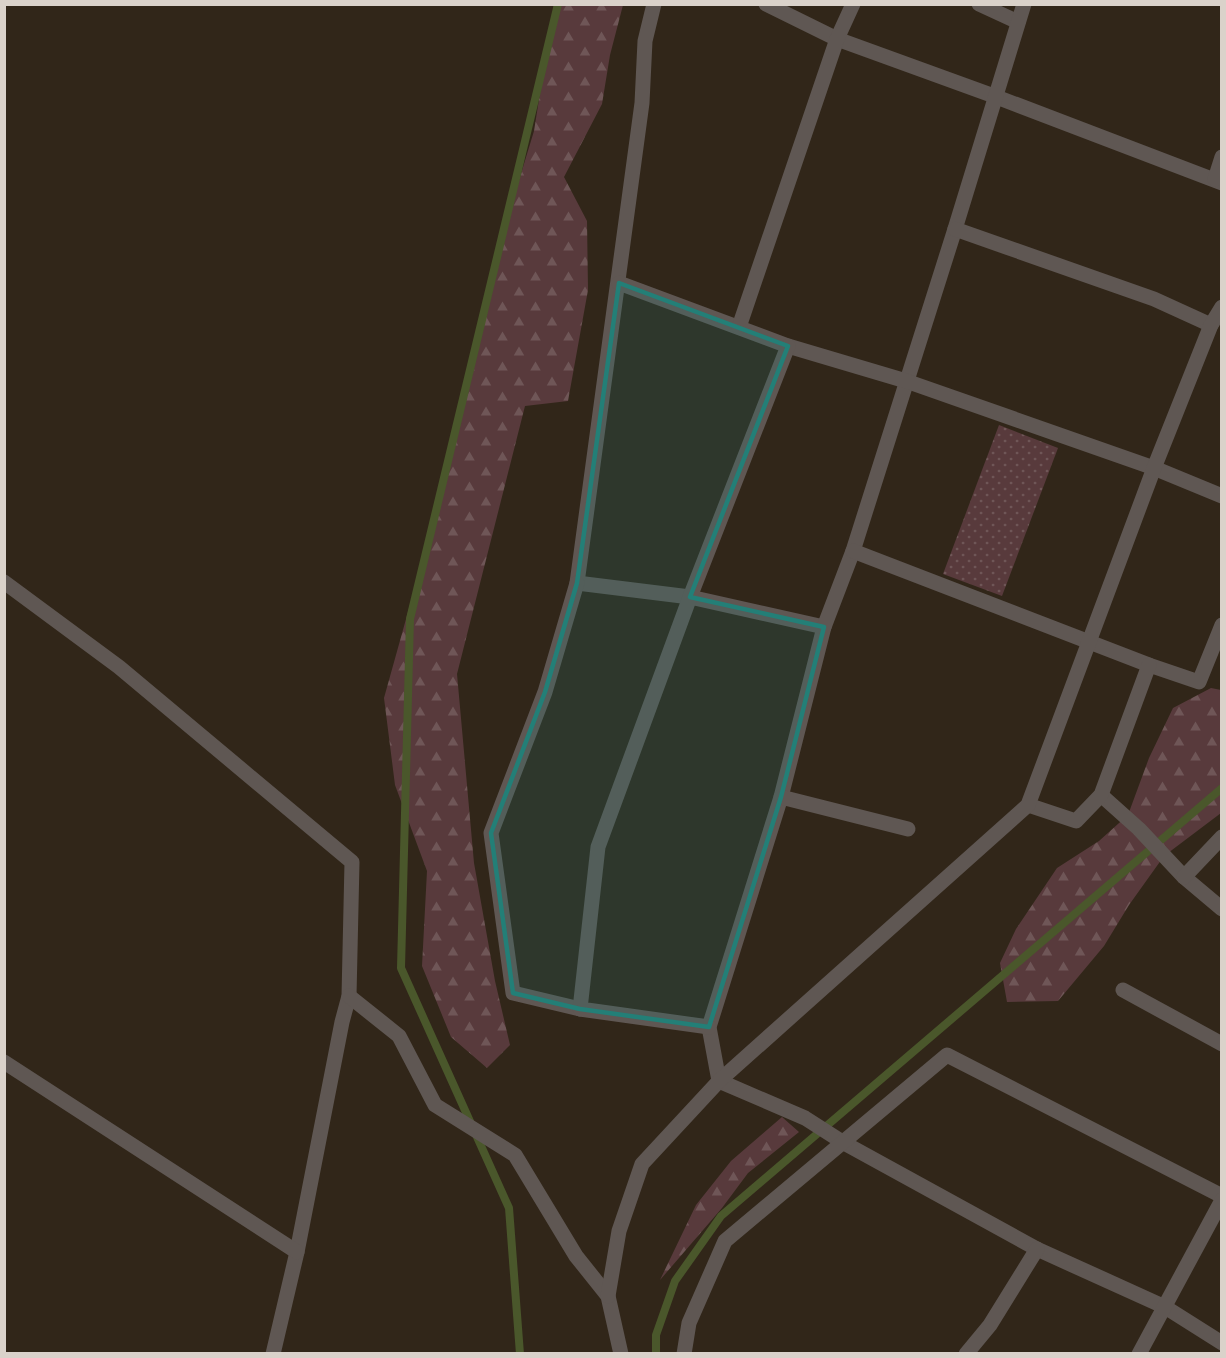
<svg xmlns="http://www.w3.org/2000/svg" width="1226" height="1358" font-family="Poppins,sans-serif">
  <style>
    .forest { fill: url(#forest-firs) }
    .park { fill: url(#park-dots) }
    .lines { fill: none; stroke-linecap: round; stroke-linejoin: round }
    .stream { stroke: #4a572b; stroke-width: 8 }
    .street { stroke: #5f5753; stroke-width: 15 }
    .marked { fill: #237f77; fill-opacity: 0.2; stroke: #237f77; stroke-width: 4.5; stroke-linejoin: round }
  </style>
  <defs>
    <pattern id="forest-firs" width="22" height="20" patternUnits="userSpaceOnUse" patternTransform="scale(1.5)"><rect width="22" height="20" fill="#583a3c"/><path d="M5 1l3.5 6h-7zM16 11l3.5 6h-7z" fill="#6f5657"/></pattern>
    <pattern id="park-dots" width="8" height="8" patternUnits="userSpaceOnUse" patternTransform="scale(1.5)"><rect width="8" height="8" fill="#583a3c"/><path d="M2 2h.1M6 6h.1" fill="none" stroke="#6f5657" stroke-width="1.8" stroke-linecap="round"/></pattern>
  </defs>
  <rect width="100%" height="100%" fill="#312619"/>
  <!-- forest -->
  <g class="forest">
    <polygon points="554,5 623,5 610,55 602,104 564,177 587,221 588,290 568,401 525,406 457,674 474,863 495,981 510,1045 487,1068 451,1037 422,966 427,871 395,785 384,698 449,465 503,233 534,131"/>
    <polygon points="1211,688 1221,690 1221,813 1164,856 1129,905 1104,946 1058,1001 1007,1002 1000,963 1016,929 1057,868 1099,841 1128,815 1149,758 1173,708"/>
    <polygon points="782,1117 799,1132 748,1173 722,1208 660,1280 696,1205 731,1161"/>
  </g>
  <!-- park -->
  <polygon class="park" points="999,425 1058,448 1002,596 943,574"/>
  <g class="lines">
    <!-- stream -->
    <g class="stream">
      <polyline points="520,1354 509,1208 401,968 410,619 558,4"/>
      <polyline points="656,1354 656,1335 675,1281 721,1216 1222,788"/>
    </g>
    <!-- street -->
    <g class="street">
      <polyline points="654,4 645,41 642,103 577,583 690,597 824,627"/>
      <polyline points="766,4 837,39 994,96 1222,183"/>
      <polyline points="979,4 1018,22"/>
      <polyline points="1024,4 955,229 853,551 824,627 781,797 709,1027 719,1081 805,1118 844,1143 1037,1249 1165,1307 1222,1343"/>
      <polyline points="1215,179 1222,157"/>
      <polyline points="955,229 1154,299 1211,325"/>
      <polyline points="619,283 788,346 906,381 1154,468 1222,496"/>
      <polyline points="739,327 837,39 853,4"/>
      <polyline points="853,551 1149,665 1199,682 1222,625"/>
      <polyline points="4,582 119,667 352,862 349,996 342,1022 297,1252 273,1354"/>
      <polyline points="577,583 545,692 491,833 513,993 580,1009"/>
      <polyline points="1101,795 1139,829 1184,877 1222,909"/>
      <polyline points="781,797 908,829"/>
      <polyline points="1028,805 1076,821 1101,795 1149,665"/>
      <polyline points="1184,877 1222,837"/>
      <polyline points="1123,990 1222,1044"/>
      <polyline points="349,996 399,1036 435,1105 515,1155 576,1256 608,1296 621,1354"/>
      <polyline points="709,1027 580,1009 598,847 690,597 788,346"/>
      <polyline points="4,1062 297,1252"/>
      <polyline points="608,1296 619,1231 642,1164 719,1081 1028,805 1154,468 1211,325 1222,307"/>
      <polyline points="684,1354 689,1323 725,1241 947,1055 1222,1196"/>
      <polyline points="966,1354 990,1325 1037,1249"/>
      <polyline points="1139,1354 1222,1200"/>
    </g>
  </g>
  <!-- marked area -->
  <path class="marked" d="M619 283 788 346 690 597 824 627 781 797 709 1027 580 1009 513 993 491 833 545 692 577 583Z"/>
  <!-- border -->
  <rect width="1226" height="1358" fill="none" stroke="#dad2ca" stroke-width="12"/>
</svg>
